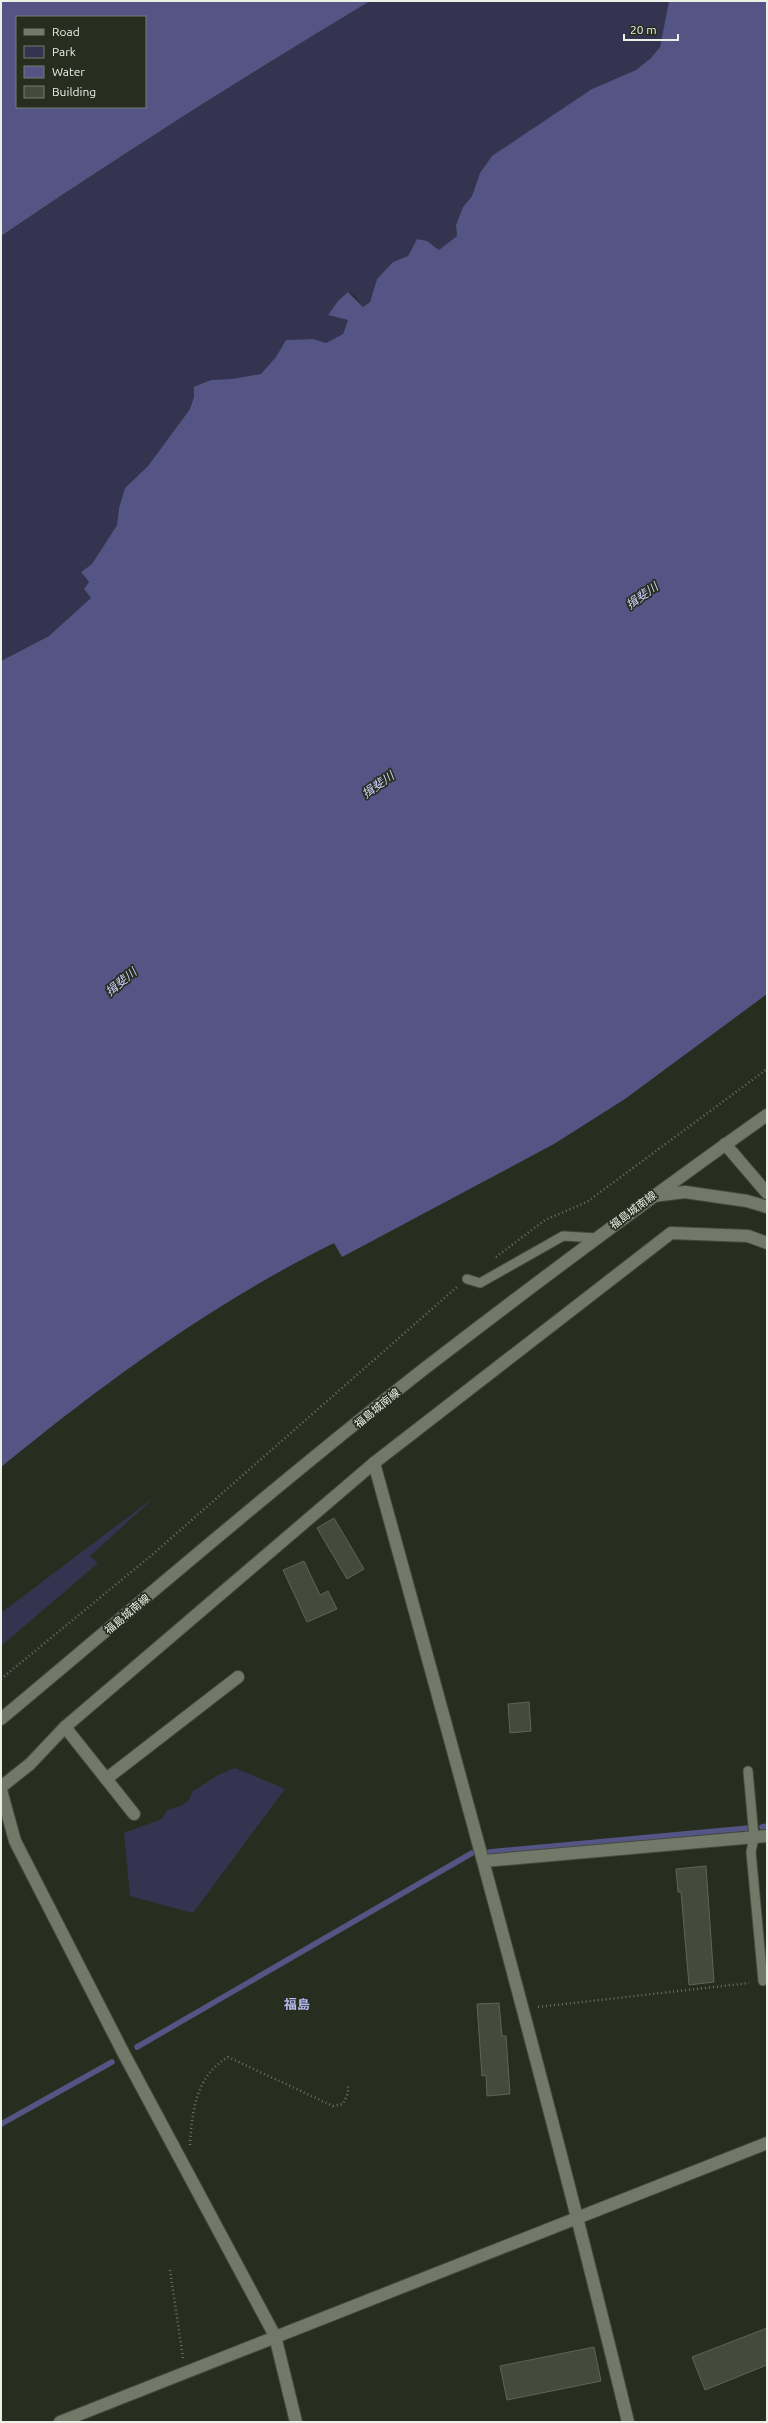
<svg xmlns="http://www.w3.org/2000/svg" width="768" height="2423" font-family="Ubuntu,'Noto Sans JP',sans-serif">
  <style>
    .green { fill: #343450 }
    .water { fill: #545584; fill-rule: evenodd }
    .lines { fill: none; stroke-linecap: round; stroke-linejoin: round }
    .stream { stroke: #545584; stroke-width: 5.5 }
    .building { fill: #444b3c; stroke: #5d6555 }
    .lane-casing { stroke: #454b3f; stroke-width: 11 }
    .street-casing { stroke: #454b3f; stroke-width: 14 }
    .secondary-casing { stroke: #454b3f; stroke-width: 14 }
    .path { stroke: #6c7266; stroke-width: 2.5; stroke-dasharray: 1 3; stroke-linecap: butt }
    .lane { stroke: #727969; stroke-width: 9 }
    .street { stroke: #727969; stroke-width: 12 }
    .secondary { stroke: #727969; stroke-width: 12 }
    .labels { text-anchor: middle; stroke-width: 3.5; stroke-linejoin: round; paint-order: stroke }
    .street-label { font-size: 11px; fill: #ecf1e8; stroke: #272e20 }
    .water-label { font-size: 12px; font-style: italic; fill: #cccffd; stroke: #272e20 }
    .quarter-label { font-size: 13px; font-weight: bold; fill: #b8baf3; stroke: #272e20 }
  </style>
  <rect width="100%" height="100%" fill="#272e20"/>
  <!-- green -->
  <g class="green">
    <path d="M370 1H669L660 47 651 58 636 70 592 89 480 173 472 196 463 207 456 225 457 236 439 251 435 246 417 239 408 256 393 262 377 279 370 302 362 307 357 298 349 292 338 301 328 315 348 320 343 334 326 343 313 339 286 340C280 350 272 369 260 375 249 380 224 379 211 380L194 397 190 409 148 466 125 488 119 508 117 525 92 564 81 572 89 582 84 589 92 598 49 636 1 661V236C122 154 245 76 370 1Z"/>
    <polygon points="156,1496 90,1556 98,1563 1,1646 1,1613"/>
    <path d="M235 1768 285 1789 193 1913 130 1896 124 1833 162 1819 167 1810C179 1807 189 1805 192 1792L218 1775Z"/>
  </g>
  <!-- water -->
  <g class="water">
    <path d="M1 1H370C245 76 122 154 1 236ZM17 17H145V107H17Z"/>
    <path d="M669 1H767V994L625 1099 554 1144 342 1257 334 1243C213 1303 105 1382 1 1467V661L49 636 91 598 84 589 89 582 81 572 92 564 117 525 119 508 125 488 148 466 190 409 194 397V387L211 380 232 379 261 374 276 357 286 340 313 339 326 343 343 334 348 320 328 315 338 301 348 292 363 307 370 302 377 279 393 262 408 256 417 239 427 241 439 250 457 236 456 225 463 207 472 196 480 173 492 156 592 89 636 70 651 58 660 47Z"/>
  </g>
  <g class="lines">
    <!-- stream -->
    <g class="stream">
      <polyline points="762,1827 767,1826"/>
      <polyline points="489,1852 749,1828"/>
      <polyline points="137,2047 472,1853"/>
      <polyline points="1,2124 112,2062"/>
    </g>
  </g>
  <!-- building -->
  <g class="building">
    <polygon points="334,1518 364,1569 347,1579 317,1528"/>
    <polygon points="304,1561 320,1595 328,1591 337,1609 307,1622 283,1570"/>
    <polygon points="529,1702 531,1731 510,1733 508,1704"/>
    <polygon points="706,1866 714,1982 689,1985 681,1892 678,1892 676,1869"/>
    <polygon points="499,2003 502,2036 506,2036 510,2094 487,2096 486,2075 482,2076 477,2004"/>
    <polygon points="767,2328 767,2365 705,2390 692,2357"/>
    <polygon points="594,2347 601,2381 507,2400 500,2366"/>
  </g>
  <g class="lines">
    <!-- lane casing -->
    <g class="lane-casing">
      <g id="lane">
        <polyline points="467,1279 480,1283 563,1236 597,1238"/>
        <polyline points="748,1771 754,1837 751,1852 763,1981"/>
      </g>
    </g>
    <!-- street casing -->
    <g class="street-casing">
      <g id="street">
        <path d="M374 1463C462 1782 550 2101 628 2422"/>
        <polyline points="65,1727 134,1814"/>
        <polyline points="106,1779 238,1677"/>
        <polyline points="1,1787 30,1764 65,1727 374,1463 671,1233 748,1236 767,1243"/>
        <polyline points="1,1790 15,1841 124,2054 275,2336 296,2422"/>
        <polyline points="484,1861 767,1836"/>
        <polyline points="60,2422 767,2143"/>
      </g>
    </g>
    <!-- secondary casing -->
    <g class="secondary-casing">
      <g id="secondary">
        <polyline points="725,1144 767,1193"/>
        <polyline points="653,1196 685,1192 747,1201 767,1207"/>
        <path d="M1 1719C141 1602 280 1482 424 1369 537 1282 651 1197 767 1115"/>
      </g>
    </g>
    <!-- path -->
    <g class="path">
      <polyline points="496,1257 545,1220 587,1202 767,1069"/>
      <polyline points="1,1679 153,1554 457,1287"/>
      <polyline points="538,2007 749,1983"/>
      <path d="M190 2145C192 2110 196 2076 228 2057L333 2106 343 2104 348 2093V2085"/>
      <polyline points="170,2270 183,2358"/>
    </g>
    <!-- lane -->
    <use href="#lane" class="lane"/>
    <!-- street -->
    <use href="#street" class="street"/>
    <!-- secondary -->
    <use href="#secondary" class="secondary"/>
  </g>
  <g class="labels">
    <!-- street labels -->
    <g class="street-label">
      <text transform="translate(633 1210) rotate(-37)" y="4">福島城南線</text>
      <text transform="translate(377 1408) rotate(-39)" y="4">福島城南線</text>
      <text transform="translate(127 1614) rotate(-40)" y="4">福島城南線</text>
    </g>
    <!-- water labels -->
    <g class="water-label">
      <text transform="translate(642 596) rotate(-36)" y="4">揖斐川</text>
      <text transform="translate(378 785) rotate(-36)" y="4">揖斐川</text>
      <text transform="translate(121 982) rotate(-40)" y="4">揖斐川</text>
    </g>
    <!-- quarter labels -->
    <g class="quarter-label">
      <text x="297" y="2009">福島</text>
    </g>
  </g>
  <!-- border -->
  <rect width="768" height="2423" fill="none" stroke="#ecf1e8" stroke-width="4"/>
  <!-- legend -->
  <rect x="16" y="16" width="130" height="92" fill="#272e20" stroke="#767c70"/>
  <rect x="24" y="29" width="20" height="6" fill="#727969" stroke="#767c70"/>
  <text x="52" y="36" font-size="12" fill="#ecf1e8">Road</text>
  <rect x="24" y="46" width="20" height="12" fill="#343450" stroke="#767c70"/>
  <text x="52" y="56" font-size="12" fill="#ecf1e8">Park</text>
  <rect x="24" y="66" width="20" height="12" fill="#545584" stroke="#767c70"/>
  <text x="52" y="76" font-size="12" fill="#ecf1e8">Water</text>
  <rect x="24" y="86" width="20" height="12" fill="#444b3c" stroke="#767c70"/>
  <text x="52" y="96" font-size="12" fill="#ecf1e8">Building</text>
  <!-- scale -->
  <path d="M624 34v6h54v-6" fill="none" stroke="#ecf1e8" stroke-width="2"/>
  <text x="630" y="34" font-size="12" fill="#ecf1e8" stroke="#272e20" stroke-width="3" paint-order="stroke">20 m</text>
</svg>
